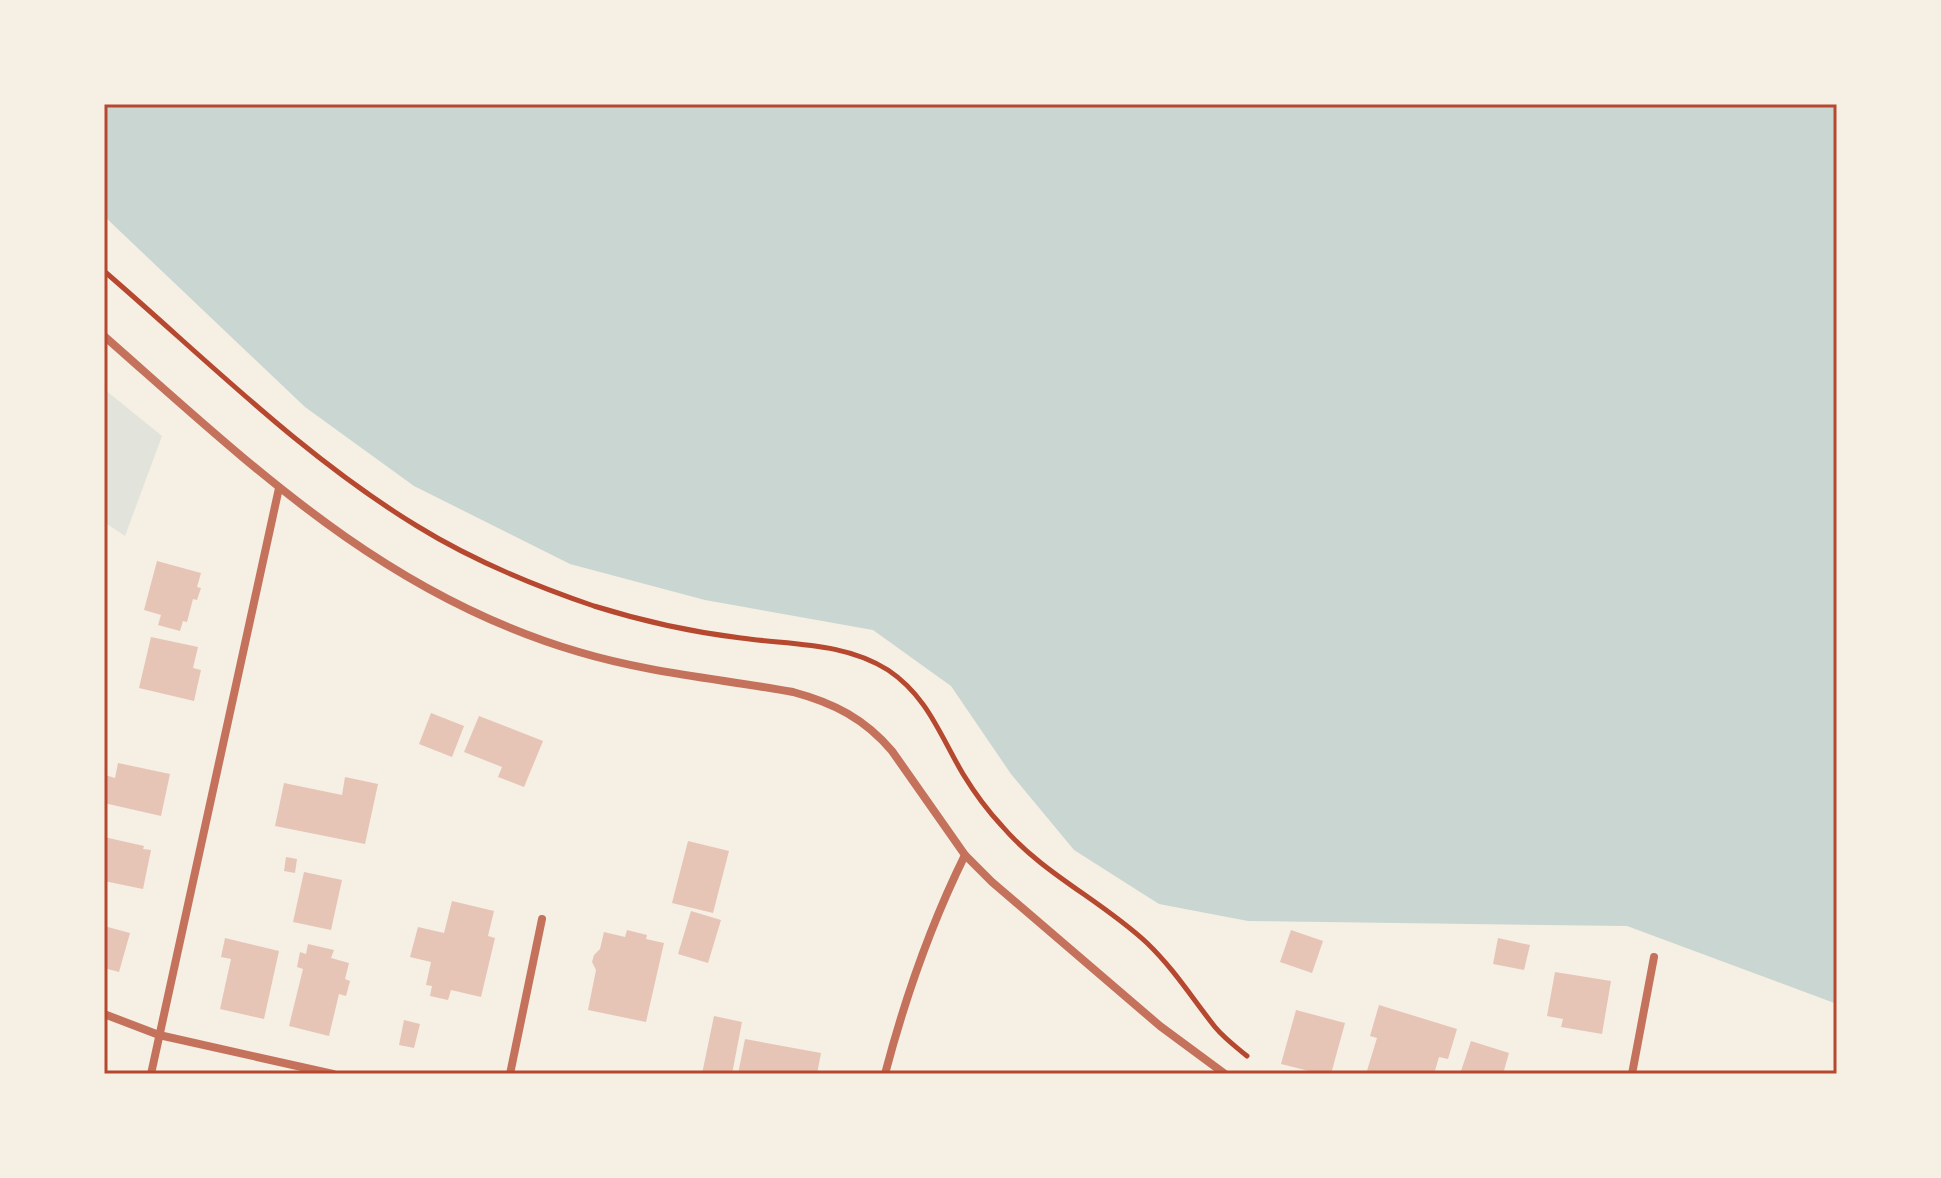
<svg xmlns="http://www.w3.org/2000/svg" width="1941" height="1178" font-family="'Open Sans',sans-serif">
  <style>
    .green { fill: #e2e4dc }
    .water { fill: #c9d6d2 }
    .building { fill: #e6c5b7 }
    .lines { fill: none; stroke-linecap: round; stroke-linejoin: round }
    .path { stroke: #b5482f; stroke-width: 5 }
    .minor { stroke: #c5725c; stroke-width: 8 }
    .neatline { fill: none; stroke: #b5482f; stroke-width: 3 }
  </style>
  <rect width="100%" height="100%" fill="#f6efe4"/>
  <!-- green -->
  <polygon class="green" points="104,389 162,436 125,536 104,522"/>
  <!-- water -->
  <polygon class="water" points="104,104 1837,104 1837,1004 1627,926 1248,921 1159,904 1074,850 1011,774 951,686 873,630 705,600 570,564 414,486 305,407 104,216"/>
  <!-- building -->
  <g class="building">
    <polygon points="157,561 201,573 197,587 201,588 197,600 193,599 187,622 183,621 180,631 158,625 161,615 144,610"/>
    <polygon points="151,637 198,647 193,668 201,670 194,701 139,688"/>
    <polygon points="431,713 464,726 452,757 419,744"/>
    <polygon points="479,716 543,741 524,787 498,777 502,767 464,752"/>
    <polygon points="118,763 170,774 161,816 104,803 105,775 115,778"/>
    <polygon points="345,777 378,784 365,844 275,826 284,783 342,795"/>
    <polygon points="104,837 144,846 143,849 151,850 143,889 104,881"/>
    <polygon points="688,841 729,851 713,913 672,903"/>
    <polygon points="286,857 297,859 295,873 284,871"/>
    <polygon points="304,872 342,880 331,930 293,922"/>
    <polygon points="452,901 494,911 488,936 495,938 481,997 451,990 448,1000 430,996 432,986 426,985 431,962 410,957 418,927 444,933"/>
    <polygon points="691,911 721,920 708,963 678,954"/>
    <polygon points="104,926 130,933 119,972 104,968"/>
    <polygon points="627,930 647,935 646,939 664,943 646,1022 588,1010 596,970 592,962 594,955 600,949 604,932 625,937"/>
    <polygon points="1291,930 1323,941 1312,973 1280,962"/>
    <polygon points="225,938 279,951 264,1019 220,1009 231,959 221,957"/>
    <polygon points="1498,938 1530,945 1524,970 1493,964"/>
    <polygon points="308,944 334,950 331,958 349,963 345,979 350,981 346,996 339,994 329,1036 289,1026 303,969 297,967 300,952 306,954"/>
    <polygon points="1555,972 1611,981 1602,1034 1561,1027 1563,1019 1547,1016"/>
    <polygon points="1379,1005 1457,1029 1448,1059 1439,1057 1434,1074 1366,1074 1377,1038 1370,1036"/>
    <polygon points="1296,1010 1345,1023 1331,1074 1321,1074 1281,1064"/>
    <polygon points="714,1016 742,1022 732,1074 702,1074"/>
    <polygon points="404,1020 420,1024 414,1048 399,1045"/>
    <polygon points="745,1039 821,1053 817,1074 738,1074"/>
    <polygon points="1471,1041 1509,1053 1503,1074 1460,1074"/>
  </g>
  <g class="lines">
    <!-- path -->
    <path class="path" d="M104 271C205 358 302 456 417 526 472 560 532 585 594 606 642 621 691 632 741 638 791 645 844 642 888 670 927 696 940 735 963 774 974 792 987 810 1002 826 1043 874 1101 900 1147 943 1174 969 1192 998 1215 1027 1224 1038 1236 1047 1247 1056"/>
    <!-- minor -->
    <g class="minor">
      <path d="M104 336C252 466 384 595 579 652 649 673 722 679 793 692 834 703 865 719 892 751L965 855 992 882 1160 1026 1225 1074"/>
      <polyline points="104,1014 159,1035 333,1074"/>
      <polyline points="151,1074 279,488"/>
      <polyline points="510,1074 542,919"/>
      <path d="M885 1074C905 998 930 926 965 855"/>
      <polyline points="1632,1074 1654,957"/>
    </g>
  </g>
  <!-- border -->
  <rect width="1941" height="1178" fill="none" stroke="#f6efe4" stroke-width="212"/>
  <rect x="106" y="106" width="1729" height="966" class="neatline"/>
</svg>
